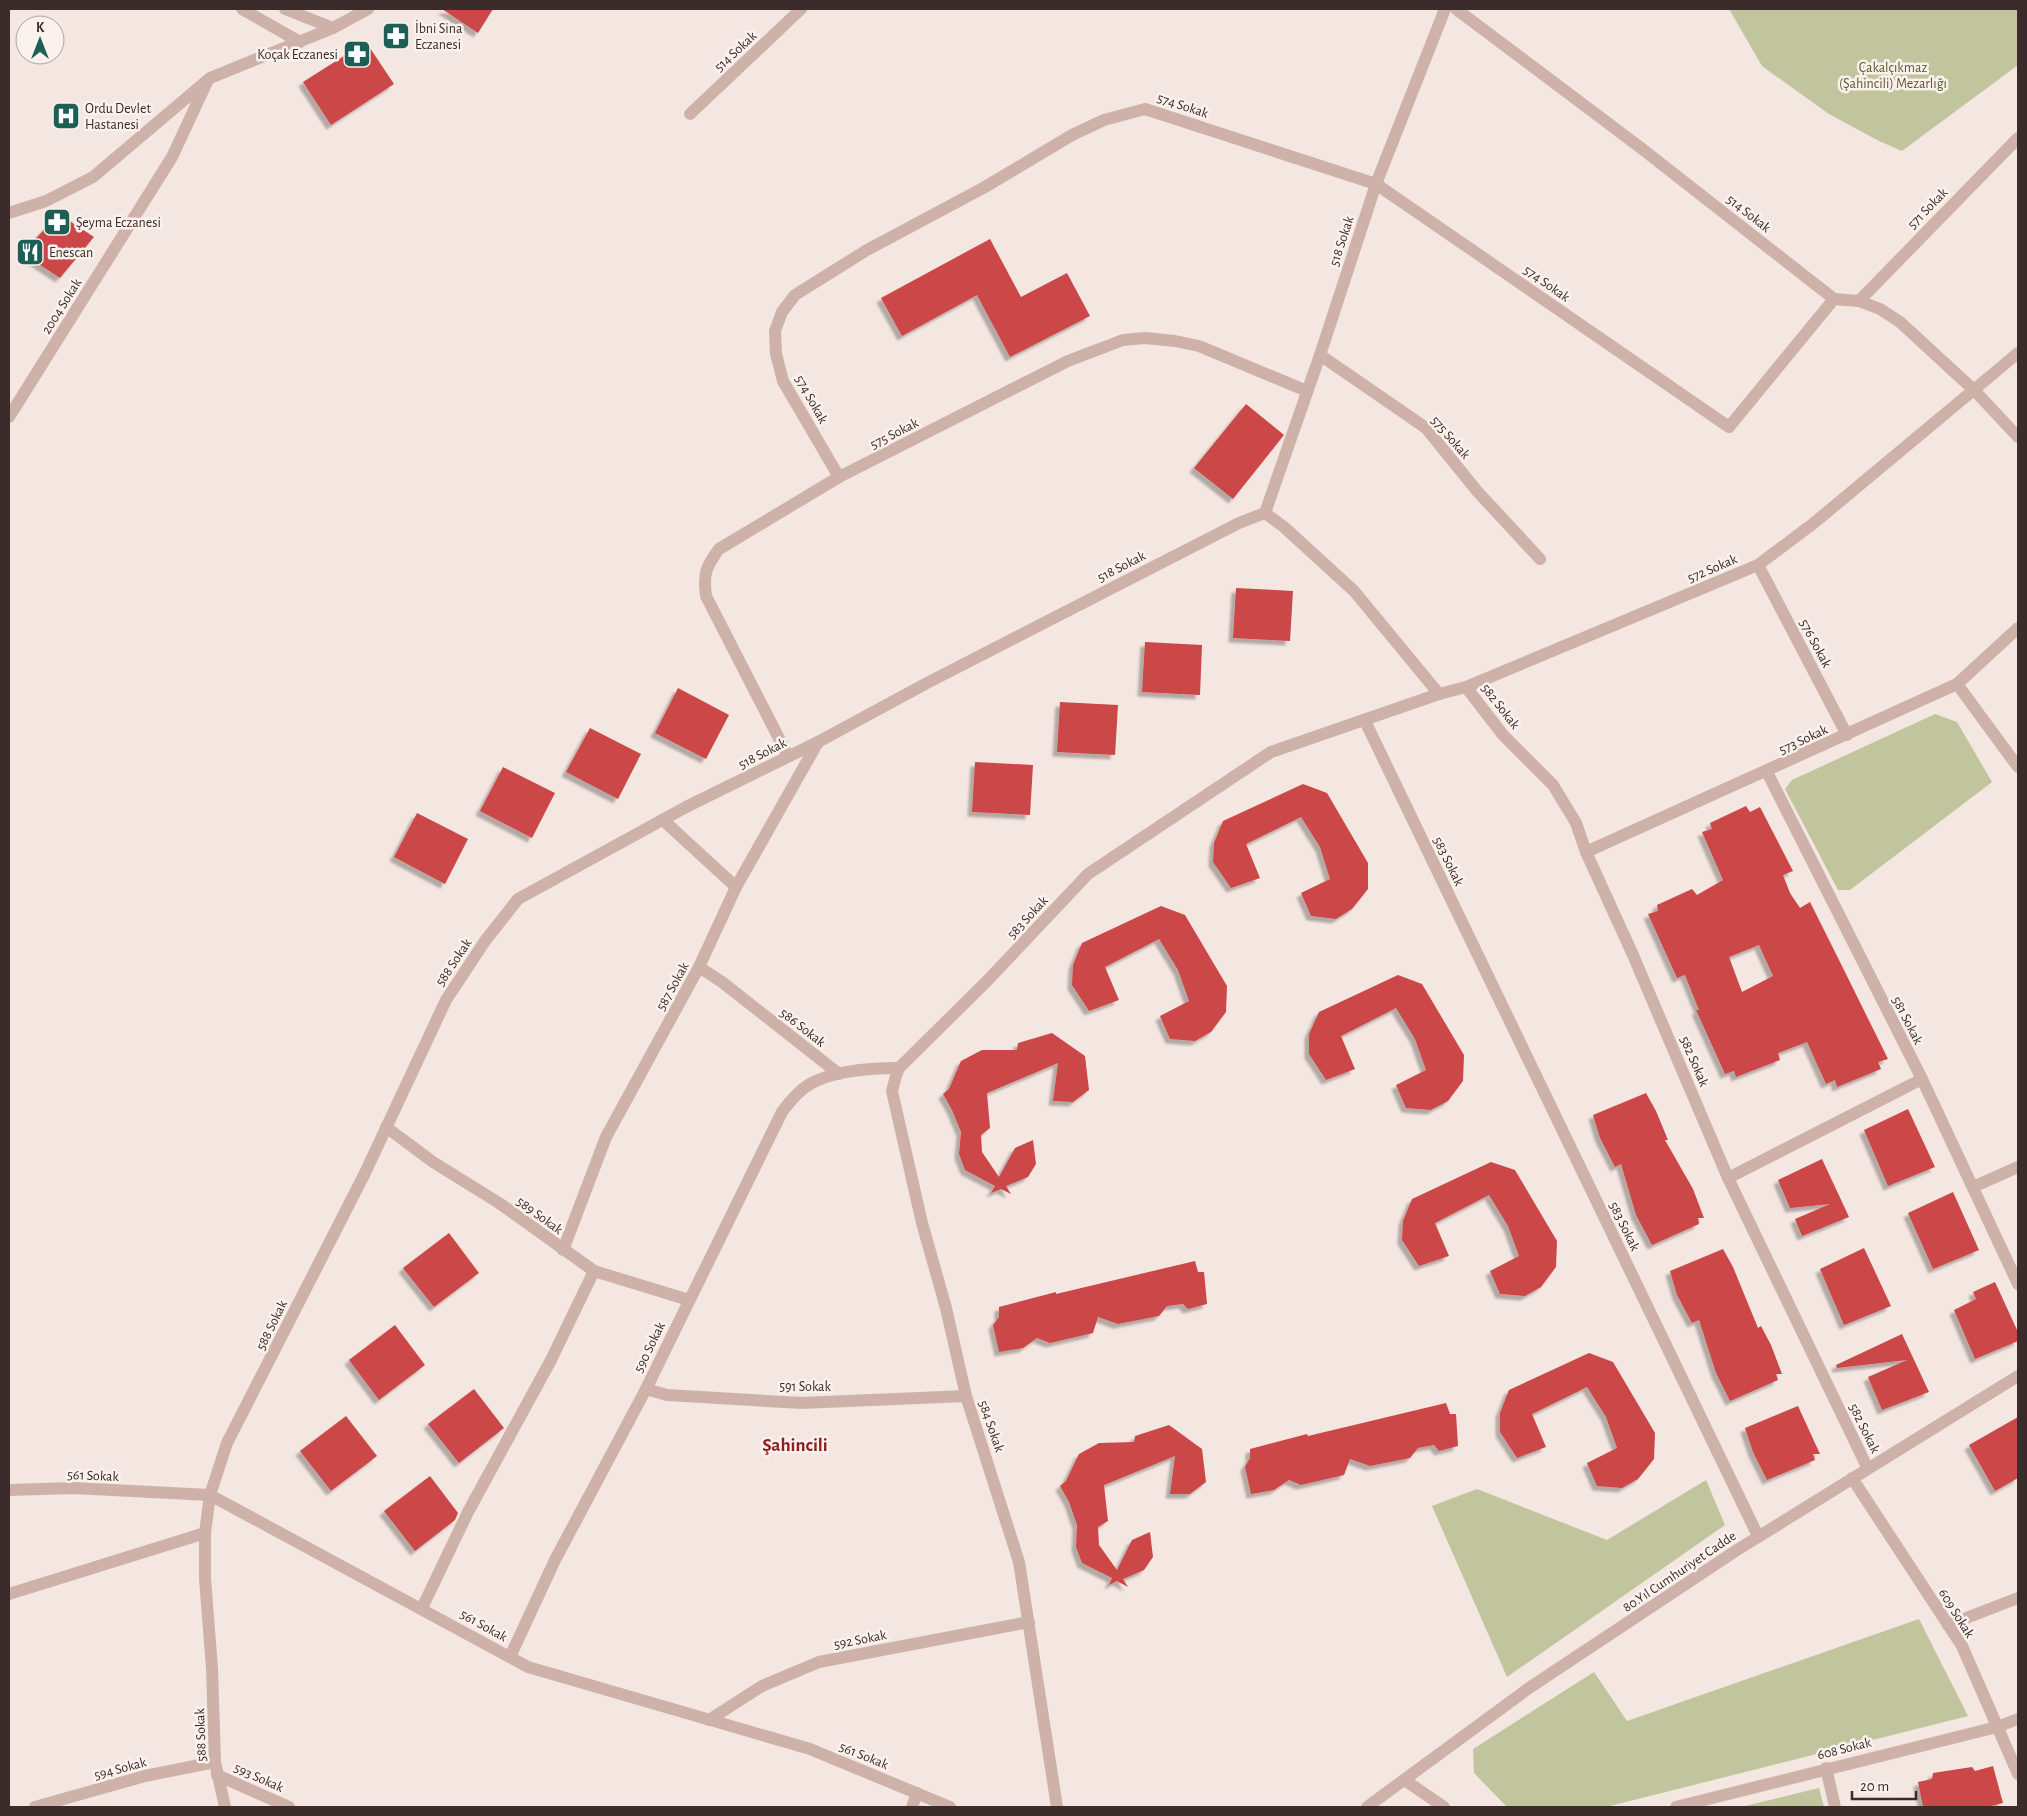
<svg xmlns="http://www.w3.org/2000/svg" width="2027" height="1816" font-family="'Alegreya Sans',sans-serif">
  <style>
    .green { fill: #c1c59e }
    .building { fill: #cc4646; fill-rule: evenodd; filter: url(#shadow) }
    .lines { fill: none; stroke-linecap: round; stroke-linejoin: round }
    .minor { stroke: #ceb2aa; stroke-width: 12 }
    .labels { text-anchor: middle; stroke-width: 5; stroke-linejoin: round; paint-order: stroke }
    .poi-label { font-size: 14px; fill: #3b2b2a; stroke: #fbf1ed; text-anchor: start }
    .street-label { font-size: 14px; fill: #3b2b2a; stroke: #fbf1ed }
    .park-label { font-size: 14px; fill: #555b2c; stroke: #fbf1ed }
    .district-label { font-size: 19px; font-weight: bold; fill: #8f1e1e; stroke: #fbf1ed }
  </style>
  <defs>
    <filter id="shadow"><feDropShadow dx="-4.5" dy="4.5" stdDeviation="1" flood-color="#0004"/></filter>
  </defs>
  <rect width="100%" height="100%" fill="#f4e6e0"/>
  <!-- green -->
  <g class="green">
    <polygon points="1729,9 2018,9 2018,65 1902,151 1879,141 1829,114 1762,66"/>
    <polygon points="1935,714 1957,722 1992,782 1850,890 1838,890 1785,789 1792,780"/>
    <polygon points="1706,1480 1725,1525 1507,1677 1432,1506 1477,1489 1607,1540"/>
    <polygon points="1919,1619 1968,1716 1606,1807 1507,1807 1474,1773 1473,1749 1594,1672 1627,1721"/>
    <polygon points="1819,1788 1824,1807 1741,1807"/>
  </g>
  <!-- building -->
  <g class="building">
    <polygon points="442,9 493,9 478,33"/>
    <polygon points="366,42 394,84 331,125 303,82"/>
    <polygon points="59,214 94,237 60,278 22,253"/>
    <polygon points="990,239 1021,297 1067,273 1090,316 1010,357 977,295 902,336 881,298"/>
    <polygon points="1246,404 1284,435 1233,499 1194,468"/>
    <polygon points="1236,588 1293,591 1290,641 1233,638"/>
    <polygon points="1145,642 1202,645 1200,695 1142,692"/>
    <polygon points="678,688 729,715 706,759 655,733"/>
    <polygon points="1060,702 1118,705 1115,755 1057,752"/>
    <polygon points="590,728 641,754 618,799 566,772"/>
    <polygon points="975,762 1033,765 1030,815 972,812"/>
    <polygon points="503,767 555,793 532,838 480,811"/>
    <polygon points="1303,784 1327,793 1368,863 1368,889 1352,909 1336,919 1311,916 1301,893 1330,879 1320,847 1301,817 1246,844 1260,878 1231,888 1213,862 1214,843 1223,821"/>
    <path d="M1746 806 1750 812 1760 807 1793 871 1783 875 1790 893 1800 908 1810 902 1842 966 1888 1059 1878 1062 1881 1069 1837 1087 1835 1080 1826 1084 1807 1042 1778 1053 1780 1060 1736 1077 1734 1071 1725 1074 1696 1010H1699L1685 975 1677 978 1648 914 1658 911 1657 905 1692 889 1697 895 1723 880 1702 832 1712 829 1710 823ZM1759 945 1773 976 1742 992 1729 957Z"/>
    <polygon points="417,813 468,839 445,884 394,857"/>
    <polygon points="1161,906 1185,915 1227,986 1226,1012 1211,1032 1195,1041 1170,1039 1160,1016 1189,1001 1178,970 1159,939 1105,967 1119,1000 1089,1011 1072,985 1073,965 1082,943"/>
    <polygon points="1398,975 1422,984 1464,1055 1463,1081 1448,1101 1431,1110 1406,1108 1396,1085 1426,1070 1415,1039 1396,1008 1341,1036 1355,1069 1326,1080 1309,1054 1309,1034 1319,1012"/>
    <polygon points="1052,1033 1085,1056 1089,1090 1073,1102 1053,1101 1058,1063 987,1093 990,1128 981,1135 982,1152 999,1177 1015,1148 1033,1140 1036,1164 1028,1177 1006,1186 1011,1194 1001,1189 991,1193 995,1186 965,1170 959,1154 961,1132 952,1110 943,1094 949,1089 961,1061 982,1050 1017,1050 1018,1043"/>
    <polygon points="1646,1093 1656,1111 1668,1140 1665,1140 1693,1189 1704,1218 1698,1218 1699,1224 1652,1245 1636,1215 1621,1164 1615,1167 1600,1138 1593,1115"/>
    <polygon points="1908,1109 1935,1167 1888,1186 1864,1130"/>
    <polygon points="1822,1159 1849,1217 1802,1236 1795,1219 1830,1204 1790,1208 1778,1180"/>
    <polygon points="1491,1162 1515,1170 1557,1241 1556,1267 1541,1287 1525,1296 1500,1294 1490,1271 1519,1256 1508,1226 1489,1195 1435,1223 1449,1256 1419,1266 1402,1240 1403,1221 1412,1199"/>
    <polygon points="1953,1192 1979,1250 1933,1269 1908,1213"/>
    <polygon points="449,1233 479,1273 434,1307 403,1268"/>
    <polygon points="1864,1248 1891,1306 1844,1325 1820,1269"/>
    <polygon points="1723,1249 1733,1267 1758,1328 1761,1326 1771,1345 1782,1374 1776,1374 1778,1380 1730,1401 1716,1373 1699,1320 1692,1323 1677,1295 1670,1271"/>
    <polygon points="1195,1261 1198,1272 1204,1272 1207,1304 1188,1309 1183,1304 1167,1306 1159,1316 1118,1324 1098,1317 1093,1333 1050,1343 1037,1338 1023,1348 999,1352 993,1325 999,1317 999,1307 1056,1292 1056,1294"/>
    <polygon points="1995,1282 2018,1332 2018,1341 1975,1359 1954,1310 1976,1299 1973,1292"/>
    <polygon points="395,1325 425,1365 379,1400 349,1360"/>
    <polygon points="1902,1334 1929,1392 1882,1410 1868,1377 1907,1360 1837,1368 1836,1365"/>
    <polygon points="1589,1353 1613,1362 1655,1433 1654,1459 1638,1479 1622,1488 1597,1486 1587,1463 1617,1448 1606,1417 1587,1387 1532,1414 1546,1447 1517,1458 1500,1432 1500,1413 1509,1390"/>
    <polygon points="474,1389 504,1428 459,1463 428,1424"/>
    <polygon points="1446,1403 1450,1414 1456,1414 1458,1446 1439,1451 1434,1445 1418,1448 1410,1458 1370,1466 1350,1459 1344,1475 1301,1485 1289,1480 1274,1490 1251,1494 1245,1467 1250,1458 1250,1449 1307,1434 1308,1436"/>
    <polygon points="1798,1406 1820,1454 1813,1454 1815,1460 1767,1480 1753,1452 1745,1428"/>
    <polygon points="346,1416 377,1456 331,1491 300,1451"/>
    <polygon points="2018,1417 2018,1478 1995,1491 1969,1445"/>
    <polygon points="1169,1425 1202,1449 1206,1482 1190,1494 1170,1494 1175,1456 1104,1485 1108,1521 1098,1527 1099,1545 1117,1570 1132,1540 1150,1532 1153,1557 1144,1570 1123,1579 1128,1587 1117,1581 1109,1585 1112,1578 1082,1563 1076,1547 1077,1525 1069,1502 1060,1486 1066,1481 1079,1454 1099,1443 1134,1442 1135,1436"/>
    <polygon points="430,1476 458,1513 455,1520 415,1551 384,1511"/>
    <polygon points="1993,1766 2003,1803 1987,1807 1923,1807 1918,1782 1932,1779 1933,1773 1972,1767 1975,1771"/>
  </g>
  <g class="lines">
    <!-- minor -->
    <g class="minor">
      <polyline points="242,9 300,42"/>
      <polyline points="285,9 333,28"/>
      <polyline points="1456,9 1641,148 1834,299 1859,301 1880,309 1900,322 1975,391 2018,437"/>
      <polyline points="690,114 801,9"/>
      <polyline points="9,213 46,201 93,177 210,78 333,28 368,9"/>
      <polyline points="1859,301 2018,138"/>
      <polyline points="1320,355 1426,428 1477,491 1540,559"/>
      <polyline points="9,417 172,157 207,82"/>
      <polyline points="839,477 783,381 776,354 775,331 782,312 795,295 867,250 985,187 1072,135 1104,120 1145,109 1376,184 1729,427 1834,299"/>
      <polyline points="1265,513 1284,527 1354,591 1439,694"/>
      <polyline points="1758,565 1847,735"/>
      <polyline points="1957,684 2018,767"/>
      <polyline points="1466,687 1503,735 1553,785 1576,823 1586,852 1633,955 1728,1178 1867,1467"/>
      <polyline points="1365,721 1758,1536"/>
      <path d="M788 756 706 596C703 573 706 567 719 549L839 477 1068 361 1123 340 1145 338 1175 341 1199 346 1307 391"/>
      <polyline points="1767,772 1922,1079 2018,1284"/>
      <polyline points="663,820 736,887"/>
      <polyline points="1586,852 1957,684 2018,628"/>
      <polyline points="699,967 722,982 839,1074"/>
      <polyline points="386,1127 433,1162 499,1203 594,1271 689,1300"/>
      <polyline points="1728,1178 1922,1079"/>
      <polyline points="1973,1187 2018,1167"/>
      <polyline points="563,1250 606,1137 699,967 736,887 818,742"/>
      <polyline points="646,1389 667,1395 801,1403 966,1396"/>
      <polyline points="1852,1478 1962,1646 2018,1774"/>
      <polyline points="9,1490 73,1488 210,1495 528,1667 810,1749 950,1807"/>
      <polyline points="9,1594 205,1533"/>
      <polyline points="422,1608 468,1512 551,1360 594,1271"/>
      <polyline points="1948,1625 2018,1598"/>
      <path d="M510 1657 555 1560 646 1389 782 1112C790 1101 798 1091 810 1084 835 1070 872 1068 899 1068"/>
      <polyline points="709,1720 762,1686 819,1662 1029,1622"/>
      <polyline points="1826,1768 1835,1807"/>
      <polyline points="217,1775 289,1807"/>
      <polyline points="1406,1781 1444,1807"/>
      <polyline points="35,1807 145,1776 215,1762"/>
      <polyline points="225,1807 215,1762 212,1668 205,1579 205,1533 210,1495 227,1443 365,1173 446,1000 485,941 518,899 686,807 818,742 927,683 1239,523 1265,513 1320,355 1376,184 1445,9"/>
      <polyline points="912,1807 917,1793"/>
      <polyline points="1057,1807 1019,1562 966,1396 946,1308 922,1223 892,1091 896,1076 899,1068 987,981 1088,874 1271,752 1439,694 1466,687 1758,565 1814,523 2018,353"/>
      <polyline points="1367,1807 1529,1688 1737,1550 2018,1376"/>
      <polyline points="1676,1807 1997,1727 2018,1719"/>
    </g>
  </g>
  <!-- icons -->
  <defs>
    <g id="pharmacy-square" transform="scale(1.4375)"><rect x="-9" y="-9" width="18" height="18" rx="4" fill="#1d5f54" stroke="#fbf1ed"/><path d="M-2-6h4v4h4v4h-4v4h-4v-4h-4v-4h4Z" fill="#fff"/></g>
    <g id="hospital-square" transform="scale(1.4375)"><rect x="-9" y="-9" width="18" height="18" rx="4" fill="#1d5f54" stroke="#fbf1ed"/><path d="M-5-5h3v3.5h4V-5h3V5h-3V1.5h-4V5h-3Z" fill="#fff"/></g>
    <g id="restaurant-square" transform="scale(1.4375)"><rect x="-9" y="-9" width="18" height="18" rx="4" fill="#1d5f54" stroke="#fbf1ed"/><path d="M-5-6h1v4h1v-4h1v4h1v-4h1v5L-1.5 .5V6h-2V.5L-5-1ZM5-6V6H3V1.5H1.5Q1.5-4 5-6Z" fill="#fff"/></g>
  </defs>
  <g fill-rule="evenodd">
    <use href="#pharmacy-square" x="396" y="36"/>
    <use href="#pharmacy-square" x="357" y="54"/>
    <use href="#hospital-square" x="66" y="116"/>
    <use href="#pharmacy-square" x="57" y="222"/>
    <use href="#restaurant-square" x="30" y="252"/>
  </g>
  <g class="labels">
    <!-- poi labels -->
    <g class="poi-label">
      <text x="415" y="33">İbni Sina<tspan x="415" dy="16">Eczanesi</tspan></text>
      <text x="338" y="59" text-anchor="end">Koçak Eczanesi</text>
      <text x="85" y="113">Ordu Devlet<tspan x="85" dy="16">Hastanesi</tspan></text>
      <text x="76" y="227">Şeyma Eczanesi</text>
      <text x="49" y="257">Enescan</text>
    </g>
    <!-- street labels -->
    <g class="street-label">
      <text transform="translate(735 51) rotate(-43)" y="5">514 Sokak</text>
      <text transform="translate(1183 105) rotate(18)" y="5">574 Sokak</text>
      <text transform="translate(1927 208) rotate(-46)" y="5">571 Sokak</text>
      <text transform="translate(1749 213) rotate(38)" y="5">514 Sokak</text>
      <text transform="translate(1341 241) rotate(-72)" y="5">518 Sokak</text>
      <text transform="translate(1547 283) rotate(35)" y="5">574 Sokak</text>
      <text transform="translate(61 306) rotate(-58)" y="5">2004 Sokak</text>
      <text transform="translate(812 399) rotate(61)" y="5">574 Sokak</text>
      <text transform="translate(894 433) rotate(-27)" y="5">575 Sokak</text>
      <text transform="translate(1451 437) rotate(49)" y="5">575 Sokak</text>
      <text transform="translate(1121 566) rotate(-27)" y="5">518 Sokak</text>
      <text transform="translate(1712 568) rotate(-23)" y="5">572 Sokak</text>
      <text transform="translate(1816 643) rotate(62)" y="5">576 Sokak</text>
      <text transform="translate(1501 706) rotate(52)" y="5">582 Sokak</text>
      <text transform="translate(1803 739) rotate(-25)" y="5">573 Sokak</text>
      <text transform="translate(762 753) rotate(-27)" y="5">518 Sokak</text>
      <text transform="translate(1449 861) rotate(64)" y="5">583 Sokak</text>
      <text transform="translate(1027 917) rotate(-47)" y="5">583 Sokak</text>
      <text transform="translate(453 962) rotate(-56)" y="5">588 Sokak</text>
      <text transform="translate(672 986) rotate(-61)" y="5">587 Sokak</text>
      <text transform="translate(1908 1020) rotate(63)" y="5">581 Sokak</text>
      <text transform="translate(803 1027) rotate(38)" y="5">586 Sokak</text>
      <text transform="translate(1695 1061) rotate(67)" y="5">582 Sokak</text>
      <text transform="translate(540 1215) rotate(36)" y="5">589 Sokak</text>
      <text transform="translate(1625 1226) rotate(64)" y="5">583 Sokak</text>
      <text transform="translate(271 1325) rotate(-64)" y="5">588 Sokak</text>
      <text transform="translate(649 1347) rotate(-64)" y="5">590 Sokak</text>
      <text x="805" y="1391">591 Sokak</text>
      <text transform="translate(992 1426) rotate(71)" y="5">584 Sokak</text>
      <text transform="translate(1865 1428) rotate(64)" y="5">582 Sokak</text>
      <text transform="translate(93 1475) rotate(2)" y="5">561 Sokak</text>
      <text transform="translate(1679 1571) rotate(-34)" y="5">80.Yıl Cumhuriyet Cadde</text>
      <text transform="translate(1957 1613) rotate(58)" y="5">609 Sokak</text>
      <text transform="translate(484 1625) rotate(29)" y="5">561 Sokak</text>
      <text transform="translate(860 1639) rotate(-11)" y="5">592 Sokak</text>
      <text transform="translate(200 1735) rotate(-92)" y="5">588 Sokak</text>
      <text transform="translate(1844 1748) rotate(-14)" y="5">608 Sokak</text>
      <text transform="translate(864 1755) rotate(22)" y="5">561 Sokak</text>
      <text transform="translate(120 1768) rotate(-15)" y="5">594 Sokak</text>
      <text transform="translate(259 1777) rotate(24)" y="5">593 Sokak</text>
    </g>
    <!-- park labels -->
    <g class="park-label">
      <text x="1893" y="72">Çakalçıkmaz<tspan x="1893" dy="16">(Şahincili) Mezarlığı</tspan></text>
    </g>
    <!-- district labels -->
    <g class="district-label">
      <text x="795" y="1451">Şahincili</text>
    </g>
  </g>
  <!-- border -->
  <rect width="2027" height="1816" fill="none" stroke="#3b2b2a" stroke-width="20"/>
  <!-- north arrow -->
  <g transform="translate(40 40)"><circle r="24" fill="#fbf1ed" stroke="#aea29f"/>
  <path d="M0-4L9 19L0 12L-9 19Z" fill="#1d5f54"/>
  <text y="-8" font-size="14" font-weight="bold" text-anchor="middle" fill="#3b2b2a">K</text>
  </g>
  <!-- scale -->
  <path d="M1852 1791v8h64v-8" fill="none" stroke="#3b2b2a" stroke-width="2.5"/>
  <text x="1860" y="1791" font-size="15" fill="#3b2b2a" stroke="#fbf1ed" stroke-width="4" paint-order="stroke">20 m</text>
</svg>
